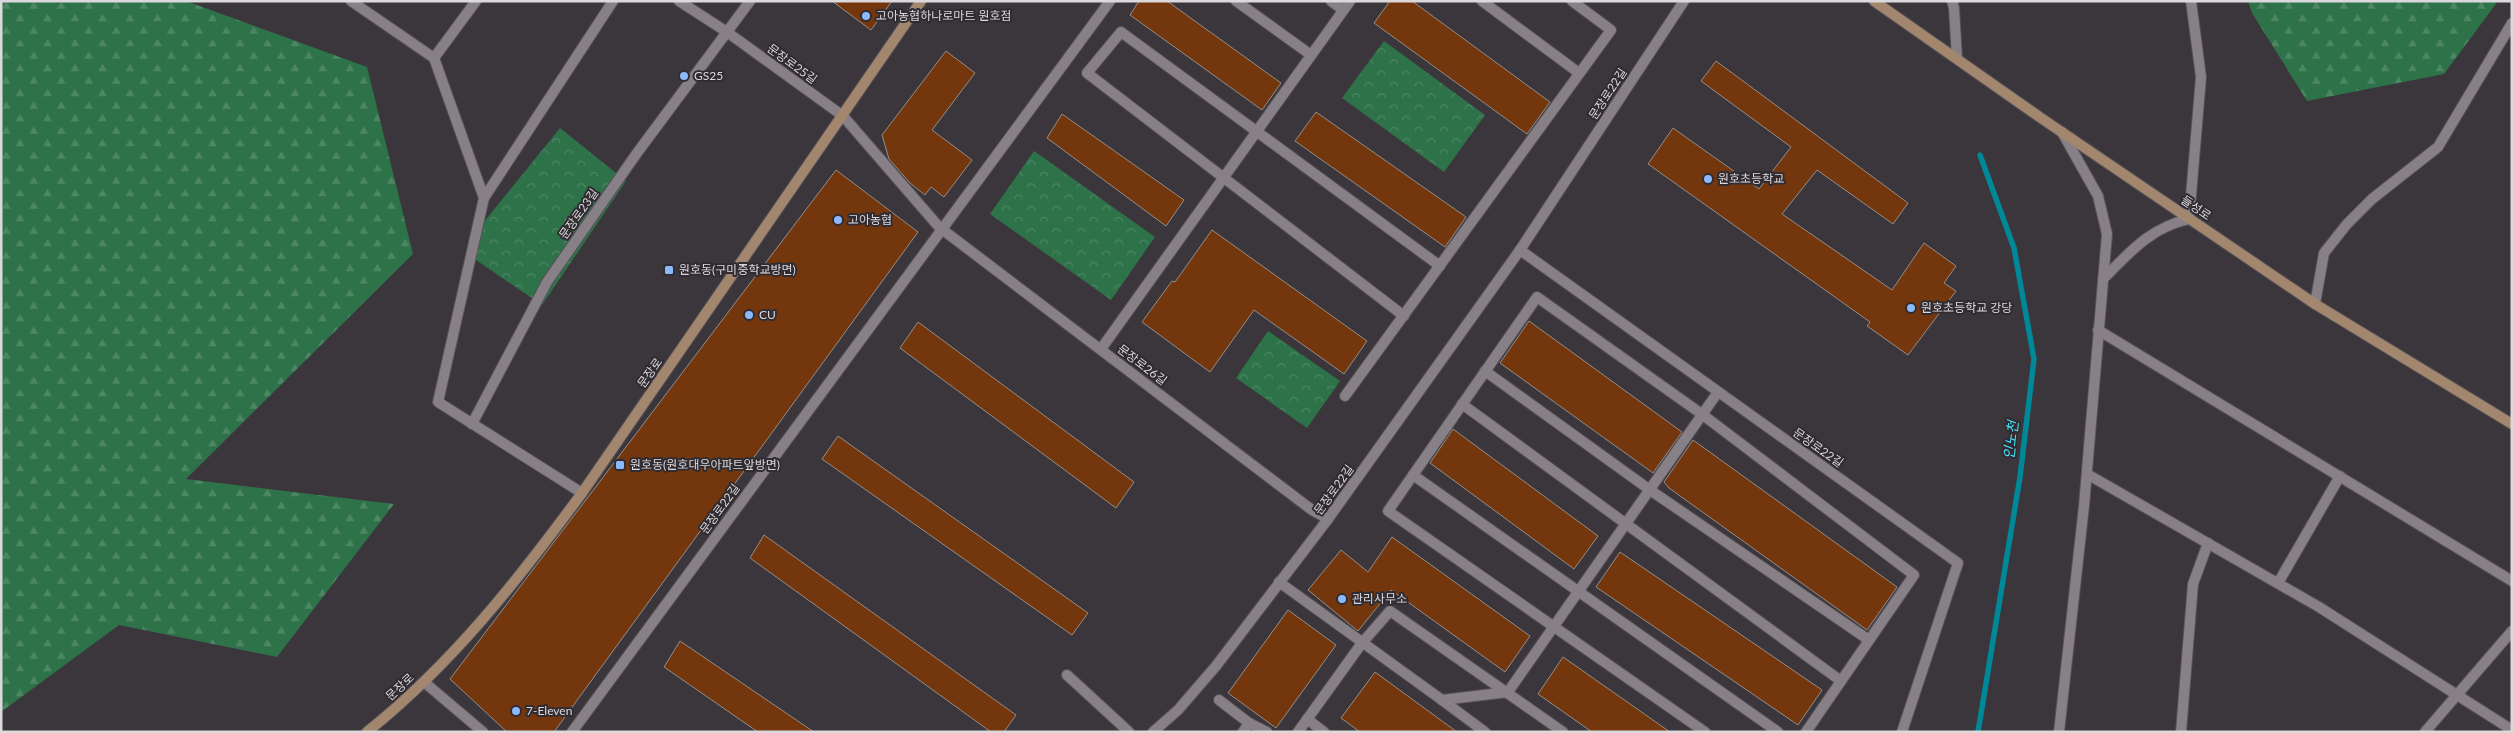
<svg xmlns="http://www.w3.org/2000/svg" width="2513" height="733" font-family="Lato,'Noto Sans KR',sans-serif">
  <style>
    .forest { fill: url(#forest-firs) }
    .park { fill: url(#park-crowns) }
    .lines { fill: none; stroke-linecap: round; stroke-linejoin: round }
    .stream { stroke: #089; stroke-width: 5.5 }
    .building { fill: #74370d; stroke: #958e89 }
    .street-casing { stroke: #565256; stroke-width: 12 }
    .secondary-casing { stroke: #565256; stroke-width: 12 }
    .street { stroke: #878187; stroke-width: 10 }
    .secondary { stroke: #a3866e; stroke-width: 10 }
    .poi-dot { fill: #8cb9fc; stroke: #302c31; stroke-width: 2 }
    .labels { text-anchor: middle; stroke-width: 4; stroke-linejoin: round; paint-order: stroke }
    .poi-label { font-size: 12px; fill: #dcd9dc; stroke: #302c31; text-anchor: start }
    .street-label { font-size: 12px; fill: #dcd9dc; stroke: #302c31 }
    .water-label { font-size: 14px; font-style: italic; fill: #49e5fc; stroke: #302c31 }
  </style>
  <defs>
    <pattern id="forest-firs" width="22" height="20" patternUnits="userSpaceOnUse" patternTransform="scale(1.25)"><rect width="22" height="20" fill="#2e7249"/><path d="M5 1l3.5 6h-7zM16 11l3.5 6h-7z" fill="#4c8663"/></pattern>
    <pattern id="park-crowns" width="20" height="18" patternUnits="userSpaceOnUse" patternTransform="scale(1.25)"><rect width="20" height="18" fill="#2e7249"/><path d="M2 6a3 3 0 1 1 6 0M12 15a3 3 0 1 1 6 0" fill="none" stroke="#4c8663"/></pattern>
  </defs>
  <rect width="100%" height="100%" fill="#3a363b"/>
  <!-- forest -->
  <g class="forest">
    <polygon points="1,1 186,1 367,67 413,254 186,479 394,504 277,657 119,625 1,712"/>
    <polygon points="2248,1 2498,1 2444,74 2307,101 2252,13"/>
  </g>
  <!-- park -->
  <g class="park">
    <polygon points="1384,41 1485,115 1444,172 1342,98"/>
    <polygon points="560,128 626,181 542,305 473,258 479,228"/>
    <polygon points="1034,151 1155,237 1111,300 990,214"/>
    <polygon points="1268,331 1340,381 1307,428 1236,378"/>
  </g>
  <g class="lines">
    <!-- stream -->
    <polyline class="stream" points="1978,732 2020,477 2034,359 2014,248 1980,155"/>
  </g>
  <!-- building -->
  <g class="building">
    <polygon points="832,1 892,1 871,30"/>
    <polygon points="1139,1 1167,1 1281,83 1262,110 1130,15"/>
    <polygon points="1390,1 1412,1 1550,102 1527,134 1374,23"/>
    <polygon points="946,51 975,73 932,130 972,160 944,197 931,187 925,195 910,183 889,159 882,135"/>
    <polygon points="1716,61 1908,203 1893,224 1817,170 1782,214 1892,290 1924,243 1956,266 1944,283 1956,291 1908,355 1867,326 1870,322 1648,164 1673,128 1759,189 1791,147 1701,81"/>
    <polygon points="1316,112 1466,217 1445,247 1295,141"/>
    <polygon points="1062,114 1184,200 1166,226 1047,138"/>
    <polygon points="836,170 918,232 554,732 507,732 450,679"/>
    <polygon points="1212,230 1367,341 1344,374 1254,310 1210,372 1142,322 1172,281 1175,282"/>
    <polygon points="1529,321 1682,432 1653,473 1500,363"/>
    <polygon points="918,322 1134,482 1116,508 900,348"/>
    <polygon points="1453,429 1598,536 1574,569 1430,463"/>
    <polygon points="838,436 1088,613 1072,635 822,459"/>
    <polygon points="1693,440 1897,587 1867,630 1669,488 1664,482"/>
    <polygon points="764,535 1016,715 1004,732 991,732 750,558"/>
    <polygon points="1392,537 1530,636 1505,672 1391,590 1358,631 1308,590 1341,550 1368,572"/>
    <polygon points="1620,552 1822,690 1798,725 1596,587"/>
    <polygon points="1288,610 1336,645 1276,728 1228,693"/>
    <polygon points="680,641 814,732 758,732 664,667"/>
    <polygon points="1563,657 1670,732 1592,732 1538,694"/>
    <polygon points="1375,672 1457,732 1360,732 1341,718"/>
  </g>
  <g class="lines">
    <!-- street casing -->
    <g class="street-casing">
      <g id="street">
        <polyline points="351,1 434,58 484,198"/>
        <polyline points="679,1 727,32 843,116 939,227 1312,510 1328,519"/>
        <polyline points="1236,1 1311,55"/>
        <polyline points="1331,1 1343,10"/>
        <polyline points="1482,1 1579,73"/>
        <polyline points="1952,1 1954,8 1957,58"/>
        <polyline points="434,58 476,1"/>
        <polyline points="1520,250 1958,563 1902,732"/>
        <path d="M2103 279C2131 251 2150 228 2189 219L2201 77 2191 1"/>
        <polyline points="2315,304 2324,253 2347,224 2372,199 2438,147 2512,23"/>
        <polyline points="1404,316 1087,73 1121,32 1440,266"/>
        <polyline points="2098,330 2512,581"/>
        <polyline points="1101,349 1350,1"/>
        <polyline points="1485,371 1650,490 1869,640"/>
        <polyline points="1345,396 1611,30 1572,1"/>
        <polyline points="1462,404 1841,681"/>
        <polyline points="472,424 547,282 637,153 750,1"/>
        <polyline points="2087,474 2319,607 2512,730"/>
        <polyline points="1413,475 1778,732"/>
        <polyline points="582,493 438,402 484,198 613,1"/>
        <polyline points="1279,582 1442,700 1508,692 1718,392"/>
        <polyline points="2278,583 2340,476"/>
        <polyline points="1067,675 1129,732"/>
        <polyline points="424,682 483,732"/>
        <polyline points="1219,700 1249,723"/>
        <polyline points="1442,700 1485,732"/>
        <polyline points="1307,719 1324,732"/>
        <polyline points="572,732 1110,1"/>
        <polyline points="1153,732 1178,710 1216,666 1328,519 1520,250 1684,1"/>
        <polyline points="1243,732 1249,723 1267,732"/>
        <polyline points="1298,732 1362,643 1390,611 1563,732"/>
        <polyline points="1705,732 1388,511 1537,297 1703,415 1914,575 1806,732"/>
        <polyline points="2059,732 2084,506 2107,234 2098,196 2062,132"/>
        <polyline points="2181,732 2193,584 2208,543"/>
        <polyline points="2425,732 2512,631"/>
      </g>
    </g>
    <!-- secondary casing -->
    <g class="secondary-casing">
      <g id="secondary">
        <polyline points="1874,1 2041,118 2315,304 2512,424"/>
        <path d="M367 732C452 664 518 580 582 493L921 1"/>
      </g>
    </g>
    <!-- street -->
    <use href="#street" class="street"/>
    <!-- secondary -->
    <use href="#secondary" class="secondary"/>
  </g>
  <!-- markers -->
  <g class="poi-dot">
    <circle cx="866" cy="16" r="5"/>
    <circle cx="684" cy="76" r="5"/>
    <circle cx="1708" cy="179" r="5"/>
    <circle cx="838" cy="220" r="5"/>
    <rect x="664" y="265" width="10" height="10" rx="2.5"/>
    <circle cx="1911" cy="308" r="5"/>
    <circle cx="749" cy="315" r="5"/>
    <rect x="615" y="460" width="10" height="10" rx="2.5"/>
    <circle cx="1342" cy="599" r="5"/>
    <circle cx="516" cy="711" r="5"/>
  </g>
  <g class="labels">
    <!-- poi labels -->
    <g class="poi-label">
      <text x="876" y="20">고아농협하나로마트 원호점</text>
      <text x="694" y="80">GS25</text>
      <text x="1718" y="183">원호초등학교</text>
      <text x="848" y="224">고아농협</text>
      <text x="679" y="274">원호동(구미중학교방면)</text>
      <text x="1921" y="312">원호초등학교 강당</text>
      <text x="759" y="319">CU</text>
      <text x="630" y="469">원호동(원호대우아파트앞방면)</text>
      <text x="1352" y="603">관리사무소</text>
      <text x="526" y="715">7-Eleven</text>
    </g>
    <!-- street labels -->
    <g class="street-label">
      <text transform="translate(792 64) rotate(36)" y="4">문장로25길</text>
      <text transform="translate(1608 94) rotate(-57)" y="4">문장로22길</text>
      <text transform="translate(2196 208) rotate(34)" y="4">들성로</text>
      <text transform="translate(579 214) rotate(-55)" y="4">문장로23길</text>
      <text transform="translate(1142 365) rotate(37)" y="4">문장로26길</text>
      <text transform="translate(650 373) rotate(-55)" y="4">문장로</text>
      <text transform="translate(1818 448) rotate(35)" y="4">문장로22길</text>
      <text transform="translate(1334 490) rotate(-54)" y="4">문장로22길</text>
      <text transform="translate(720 509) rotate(-54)" y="4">문장로22길</text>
      <text transform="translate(400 687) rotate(-43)" y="4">문장로</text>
    </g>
    <!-- water labels -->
    <g class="water-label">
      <text transform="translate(2011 440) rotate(-83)" y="5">인노천</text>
    </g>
  </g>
  <!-- border -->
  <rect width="2513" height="733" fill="none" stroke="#dcd9dc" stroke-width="5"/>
</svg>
